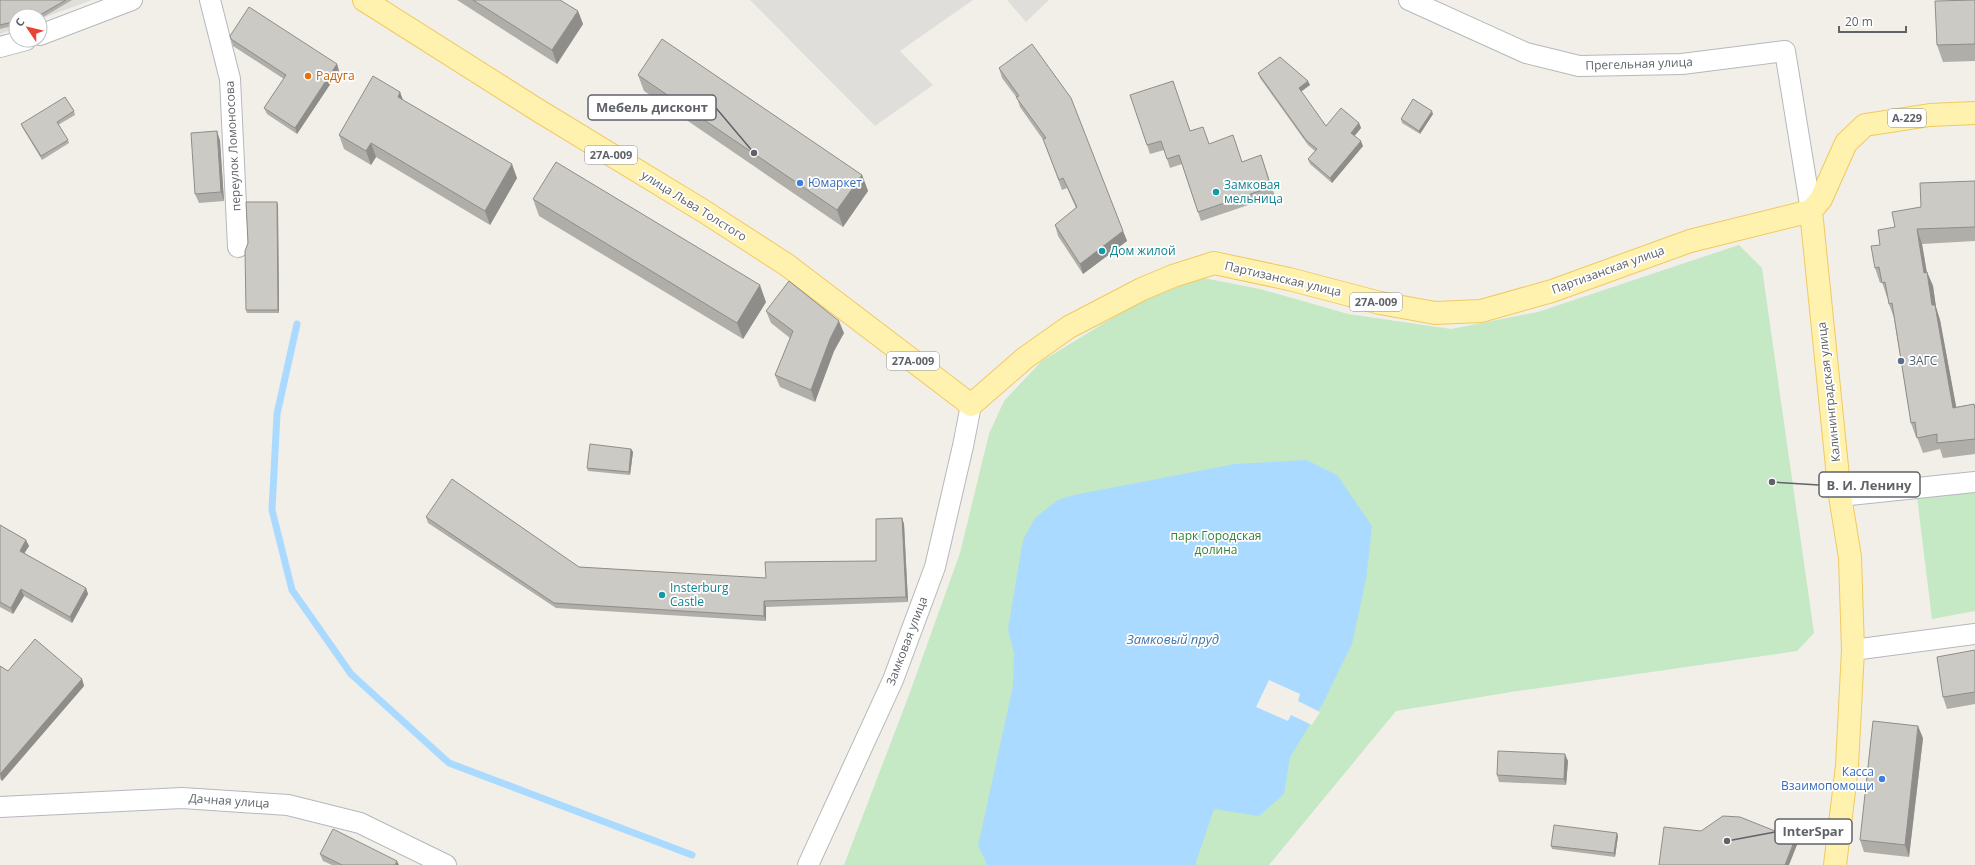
<svg xmlns="http://www.w3.org/2000/svg" width="1975" height="865" font-family="'Open Sans',sans-serif">
  <style>
    .industrial { fill: #e0deda }
    .green { fill: #c5e8c5 }
    .water { fill: #aadaff }
    .pier { fill: #f1efe8 }
    .lines { fill: none; stroke-linecap: round; stroke-linejoin: round }
    .stream { stroke: #aadaff; stroke-width: 7 }
    .street-casing { stroke: #b5b8bc; stroke-width: 22 }
    .primary-casing { stroke: #f2c960; stroke-width: 24 }
    .street { stroke: #fff; stroke-width: 20 }
    .primary { stroke: #fff2af; stroke-width: 22 }
    .wall { fill: #afaea9 }
    .shaded-wall { fill: #8f8d8a }
    .building { fill: #cccac5; stroke: #8f8d8a }
    .food-dot { fill: #e8710a; stroke: #fff; stroke-width: 1.5 }
    .shop-dot { fill: #3f7fe0; stroke: #fff; stroke-width: 1.5 }
    .culture-dot { fill: #0f9aa8; stroke: #fff; stroke-width: 1.5 }
    .service-dot { fill: #5c6f8a; stroke: #fff; stroke-width: 1.5 }
    .labels { text-anchor: middle; stroke-width: 3.5; stroke-linejoin: round; paint-order: stroke }
    .shield { fill: #fff; stroke: #8f9295; stroke-width: 1 }
    .shield-label { font-size: 11px; font-weight: bold; fill: #5f6368 }
    .street-label { font-size: 12px; fill: #5f6368; stroke: #fff }
    .food-label { font-size: 12px; fill: #c56008; stroke: #fff; text-anchor: start }
    .shop-label { font-size: 12px; fill: #366cbe; stroke: #fff; text-anchor: start }
    .culture-label { font-size: 12px; fill: #0d838f; stroke: #fff; text-anchor: start }
    .service-label { font-size: 12px; fill: #4e5e75; stroke: #fff; text-anchor: start }
    .park-label { font-size: 12px; fill: #348238; stroke: #fff }
    .water-label { font-size: 13px; font-style: italic; fill: #4174aa; stroke: #fff }
    .leader { fill: none; stroke: #5f6368; stroke-width: 1.5 }
    .callout-dot { fill: #5f6368; stroke: #fff; stroke-width: 1.5 }
    .callout { fill: #fff; stroke: #5f6368; stroke-width: 1.5 }
    .callout-label { font-size: 13px; text-anchor: middle; font-weight: bold; fill: #5f6368 }
  </style>
  <rect width="100%" height="100%" fill="#f1efe8"/>
  <!-- industrial -->
  <g class="industrial">
    <polygon points="0,0 92,0 40,19 40,16 16,16 16,28 0,34"/>
    <polygon points="750,0 973,0 900,51 933,85 875,126"/>
    <polygon points="1007,0 1049,0 1026,22"/>
  </g>
  <!-- green -->
  <g class="green">
    <polygon points="1739,245 1762,268 1814,633 1797,651 1511,692 1396,711 1269,865 844,865 909,695 960,553 989,434 1004,401 1042,361 1142,300 1203,278 1260,289 1348,314 1451,329 1538,312"/>
    <polygon points="1975,490 1975,611 1932,619 1917,497"/>
  </g>
  <!-- water -->
  <polygon class="water" points="1306,460 1337,475 1372,526 1366,579 1352,644 1322,705 1290,757 1284,794 1259,816 1214,809 1195,865 986,865 986,862 978,846 1013,686 1014,654 1008,629 1023,540 1035,518 1058,500 1074,495 1235,464"/>
  <!-- pier -->
  <polygon class="pier" points="1269,680 1300,694 1298,701 1320,712 1312,725 1291,715 1288,721 1256,707"/>
  <g class="lines">
    <!-- stream -->
    <polyline class="stream" points="297,324 277,414 272,510 292,590 351,674 449,763 692,855"/>
    <!-- street casing -->
    <g class="street-casing">
      <g id="street">
        <polyline points="210,0 230,79 238,247"/>
        <polyline points="1409,0 1526,53 1579,66 1682,64 1785,51 1811,211"/>
        <polyline points="40,35 132,0"/>
        <polyline points="0,47 26,40"/>
        <polyline points="1840,496 1975,482"/>
        <polyline points="1853,650 1975,634"/>
        <polyline points="0,807 182,798 288,805 360,823 446,865"/>
        <polyline points="808,865 893,680 935,567 963,446 971,405"/>
      </g>
    </g>
    <!-- primary casing -->
    <g class="primary-casing">
      <g id="primary">
        <polyline points="364,0 536,109 705,212 787,265 971,405 1025,358 1069,327 1142,289 1173,276 1214,263 1289,279 1380,303 1435,313 1481,311 1552,291 1690,241 1811,211"/>
        <polyline points="1835,865 1847,766 1853,650 1850,557 1840,496 1811,211 1821,199 1846,143 1865,125 1930,115 1975,113"/>
      </g>
    </g>
    <!-- street -->
    <use href="#street" class="street"/>
    <!-- primary -->
    <use href="#primary" class="primary"/>
  </g>
  <!-- wall -->
  <g class="wall">
    <polygon points="0,0 72,0 40,19 40,16 16,16 16,25 0,29"/>
    <polygon points="457,0 560,0 578,11 583,24 557,64"/>
    <polygon points="1975,0 1975,61 1943,62 1937,45"/>
    <polygon points="231,39 337,64 339,71 297,134 267,114 264,108 284,79 233,46"/>
    <polygon points="999,68 1123,231 1127,241 1083,274 1058,236 1055,225 1076,208 1067,188 1062,190 1044,141 1020,107 1017,98 1002,78"/>
    <polygon points="1258,73 1310,85 1301,92 1326,126 1359,123 1361,128 1354,136 1363,146 1332,183 1310,164 1308,159 1315,151 1308,145 1260,78"/>
    <polygon points="638,75 862,175 868,191 843,227 644,91"/>
    <polygon points="400,92 403,100 517,178 490,225 376,157 371,165 344,149 339,135"/>
    <polygon points="74,111 75,115 58,125 68,140 69,143 42,160 22,127 21,124"/>
    <polygon points="1433,114 1420,134 1402,123 1401,119"/>
    <polygon points="217,131 220,141 224,201 199,203 195,194"/>
    <polygon points="1190,131 1209,144 1242,162 1261,155 1275,196 1201,221 1182,164 1170,168 1164,150 1150,154 1147,145"/>
    <polygon points="1975,181 1975,241 1922,244 1927,272 1933,286 1936,307 1940,320 1956,407 1974,404 1975,407 1975,454 1943,458 1940,449 1923,453 1917,437 1916,437 1911,423 1894,318 1889,304 1888,297 1887,297 1882,282 1880,283 1875,268 1880,245 1895,227 1921,207"/>
    <polygon points="533,199 766,302 743,339 539,216"/>
    <polygon points="278,205 279,313 247,313 246,310"/>
    <polygon points="766,311 844,333 834,351 815,402 780,387 775,375 790,338 771,323"/>
    <polygon points="631,449 633,452 630,475 588,471 587,468"/>
    <polygon points="426,517 579,567 766,578 876,561 902,518 904,524 908,602 766,607 766,621 556,608 428,523"/>
    <polygon points="0,525 26,540 29,546 24,553 86,588 88,594 72,623 24,596 13,614 0,607"/>
    <polygon points="1975,650 1975,704 1947,709 1943,697"/>
    <polygon points="0,666 8,671 82,679 84,686 2,781 0,779"/>
    <polygon points="1923,738 1909,857 1864,852 1860,840"/>
    <polygon points="1568,761 1566,785 1499,782 1497,775"/>
    <polygon points="1618,836 1615,857 1552,849 1551,846"/>
    <polygon points="320,854 399,865 332,865 323,861"/>
  </g>
  <!-- shaded-wall -->
  <g class="shaded-wall">
    <polygon points="578,11 583,24 557,64 552,50"/>
    <polygon points="337,64 339,71 297,134 295,128"/>
    <polygon points="1308,81 1310,85 1300,92 1299,88"/>
    <polygon points="400,92 405,106 398,97"/>
    <polygon points="1432,111 1433,114 1420,134 1419,131"/>
    <polygon points="1359,123 1361,128 1353,138 1351,133"/>
    <polygon points="217,131 220,141 224,201 221,192"/>
    <polygon points="1361,141 1363,146 1332,183 1330,178"/>
    <polygon points="371,143 376,157 371,165 366,151"/>
    <polygon points="512,164 517,178 490,225 485,211"/>
    <polygon points="862,175 868,191 843,227 837,210"/>
    <polygon points="277,202 278,205 279,313 278,310"/>
    <polygon points="1917,229 1922,244 1929,287 1924,273"/>
    <polygon points="1123,231 1127,241 1083,274 1080,264"/>
    <polygon points="1927,272 1933,286 1936,307 1940,320 1959,422 1953,408 1932,305"/>
    <polygon points="760,285 766,302 743,339 737,323"/>
    <polygon points="839,321 844,333 834,351 815,402 811,390 830,339"/>
    <polygon points="631,449 633,452 630,475 629,472"/>
    <polygon points="902,518 904,524 908,602 906,597"/>
    <polygon points="26,540 29,546 22,557 20,551"/>
    <polygon points="86,588 88,594 72,623 70,617"/>
    <polygon points="21,589 24,596 13,614 11,608"/>
    <polygon points="764,601 766,607 766,621 764,616"/>
    <polygon points="82,679 84,686 2,781 0,774"/>
    <polygon points="1918,726 1923,738 1909,857 1905,845"/>
    <polygon points="1565,754 1568,761 1566,785 1564,779"/>
    <polygon points="1617,833 1618,836 1615,857 1614,853"/>
    <polygon points="1795,839 1797,845 1789,865 1785,865"/>
    <polygon points="397,861 399,865 395,865"/>
  </g>
  <!-- building -->
  <g class="building">
    <polygon points="0,0 66,0 38,16 16,16 16,21 0,25"/>
    <polygon points="473,0 560,0 578,11 552,50"/>
    <polygon points="1975,0 1975,44 1937,45 1935,1"/>
    <polygon points="249,7 337,64 295,128 264,108 286,75 231,39 230,36"/>
    <polygon points="662,39 862,175 837,210 638,75"/>
    <polygon points="1032,44 1071,98 1123,231 1080,264 1055,225 1077,207 1063,178 1059,180 1043,139 1046,138 1016,97 1019,96 999,68"/>
    <polygon points="1280,57 1308,81 1299,88 1326,126 1341,108 1359,123 1351,133 1361,141 1330,178 1308,159 1317,149 1306,140 1258,73"/>
    <polygon points="373,76 400,92 398,97 512,164 485,211 371,143 366,151 339,135"/>
    <polygon points="1173,81 1190,131 1203,127 1209,144 1233,135 1242,162 1261,155 1271,187 1198,212 1179,155 1167,159 1161,141 1147,145 1130,95"/>
    <polygon points="65,97 74,111 57,122 68,140 41,156 21,124"/>
    <polygon points="1413,99 1432,111 1419,131 1401,119"/>
    <polygon points="217,131 221,192 195,194 191,133"/>
    <polygon points="556,162 760,285 737,323 533,199"/>
    <polygon points="1975,181 1975,227 1917,229 1924,273 1927,272 1932,305 1935,305 1953,408 1974,404 1975,409 1975,439 1937,443 1937,434 1917,438 1915,422 1911,423 1892,303 1889,304 1885,282 1882,283 1879,267 1875,268 1871,246 1880,245 1878,230 1895,227 1892,212 1921,207 1920,183"/>
    <polygon points="246,202 277,202 278,310 246,310 245,251 248,243"/>
    <polygon points="789,281 839,321 830,339 811,390 775,375 793,331 766,311"/>
    <polygon points="590,444 631,449 629,472 587,468"/>
    <polygon points="452,479 579,567 766,578 765,562 876,561 876,519 902,518 906,597 764,601 764,616 554,603 426,517"/>
    <polygon points="0,525 26,540 20,551 86,588 70,617 21,589 11,608 0,602"/>
    <polygon points="35,639 82,679 0,774 0,666 8,671"/>
    <polygon points="1975,650 1975,692 1943,697 1937,657"/>
    <polygon points="1873,721 1918,726 1905,845 1860,840"/>
    <polygon points="1498,751 1565,754 1564,779 1497,775"/>
    <polygon points="1723,816 1740,817 1795,839 1785,865 1659,865 1664,827 1701,831"/>
    <polygon points="1554,825 1617,833 1614,853 1551,846"/>
    <polygon points="333,829 397,861 395,865 342,865 320,854"/>
  </g>
  <!-- markers -->
  <circle class="food-dot" cx="308" cy="76" r="4"/>
  <g class="shop-dot">
    <circle cx="800" cy="183" r="4"/>
    <circle cx="1882" cy="779" r="4"/>
  </g>
  <g class="culture-dot">
    <circle cx="1216" cy="192" r="4"/>
    <circle cx="1102" cy="251" r="4"/>
    <circle cx="662" cy="595" r="4"/>
  </g>
  <circle class="service-dot" cx="1901" cy="361" r="4"/>
  <g class="labels">
    <!-- shield labels -->
    <g class="shield">
      <rect x="1888" y="109" width="38" height="18" rx="3"/>
      <rect x="585" y="146" width="52" height="18" rx="3"/>
      <rect x="1350" y="293" width="52" height="18" rx="3"/>
      <rect x="887" y="352" width="52" height="18" rx="3"/>
    </g>
    <g class="shield-label">
      <text x="1907" y="122">А-229</text>
      <text x="611" y="159">27А-009</text>
      <text x="1376" y="306">27А-009</text>
      <text x="913" y="365">27А-009</text>
    </g>
    <!-- street labels -->
    <g class="street-label">
      <text transform="translate(1639 64) rotate(-2)" y="4">Прегельная улица</text>
      <text transform="translate(233 146) rotate(-93)" y="4">переулок Ломоносова</text>
      <text transform="translate(694 206) rotate(32)" y="4">улица Льва Толстого</text>
      <text transform="translate(1608 270) rotate(-20)" y="4">Партизанская улица</text>
      <text transform="translate(1283 279) rotate(13)" y="4">Партизанская улица</text>
      <text transform="translate(1829 392) rotate(-96)" y="4">Калининградская улица</text>
      <text transform="translate(907 641) rotate(-69)" y="4">Замковая улица</text>
      <text transform="translate(229 801) rotate(4)" y="4">Дачная улица</text>
    </g>
    <!-- food labels -->
    <g class="food-label">
      <text x="316" y="80">Радуга</text>
    </g>
    <!-- shop labels -->
    <g class="shop-label">
      <text x="808" y="187">Юмаркет</text>
      <text x="1874" y="776" text-anchor="end">Касса<tspan x="1874" dy="14">Взаимопомощи</tspan></text>
    </g>
    <!-- culture labels -->
    <g class="culture-label">
      <text x="1224" y="189">Замковая<tspan x="1224" dy="14">мельница</tspan></text>
      <text x="1110" y="255">Дом жилой</text>
      <text x="670" y="592">Insterburg<tspan x="670" dy="14">Castle</tspan></text>
    </g>
    <!-- service labels -->
    <g class="service-label">
      <text x="1909" y="365">ЗАГС</text>
    </g>
    <!-- park labels -->
    <g class="park-label">
      <text x="1216" y="540">парк Городская<tspan x="1216" dy="14">долина</tspan></text>
    </g>
    <!-- water labels -->
    <g class="water-label">
      <text x="1173" y="644">Замковый пруд</text>
    </g>
  </g>
  <!-- callouts -->
  <path class="leader" d="M754 153L716 108M1772 482L1819 485M1727 841L1775 832"/>
  <g class="callout-dot">
    <circle cx="754" cy="153" r="4"/>
    <circle cx="1772" cy="482" r="4"/>
    <circle cx="1727" cy="841" r="4"/>
  </g>
  <g class="callout">
    <rect x="588" y="95" width="128" height="25" rx="4"/>
    <rect x="1819" y="472" width="101" height="25" rx="4"/>
    <rect x="1775" y="819" width="77" height="25" rx="4"/>
  </g>
  <g class="callout-label">
    <text x="652" y="112">Мебель дисконт</text>
    <text x="1869" y="490">В. И. Ленину</text>
    <text x="1813" y="836">InterSpar</text>
  </g>
  <!-- north arrow -->
  <g transform="translate(28 28) rotate(305)"><circle r="19" fill="#ffffff" stroke="#bfc1c3"/>
  <path d="M0-3L7 15L0 10L-7 15Z" fill="#ea4335"/>
  <text y="-6" font-size="11" font-weight="bold" text-anchor="middle" fill="#5f6368">С</text>
  </g>
  <!-- scale -->
  <path d="M1839 26v6h67v-6" fill="none" stroke="#5f6368" stroke-width="2"/>
  <text x="1845" y="26" font-size="12" fill="#5f6368" stroke="#ffffff" stroke-width="3" paint-order="stroke">20 m</text>
</svg>
